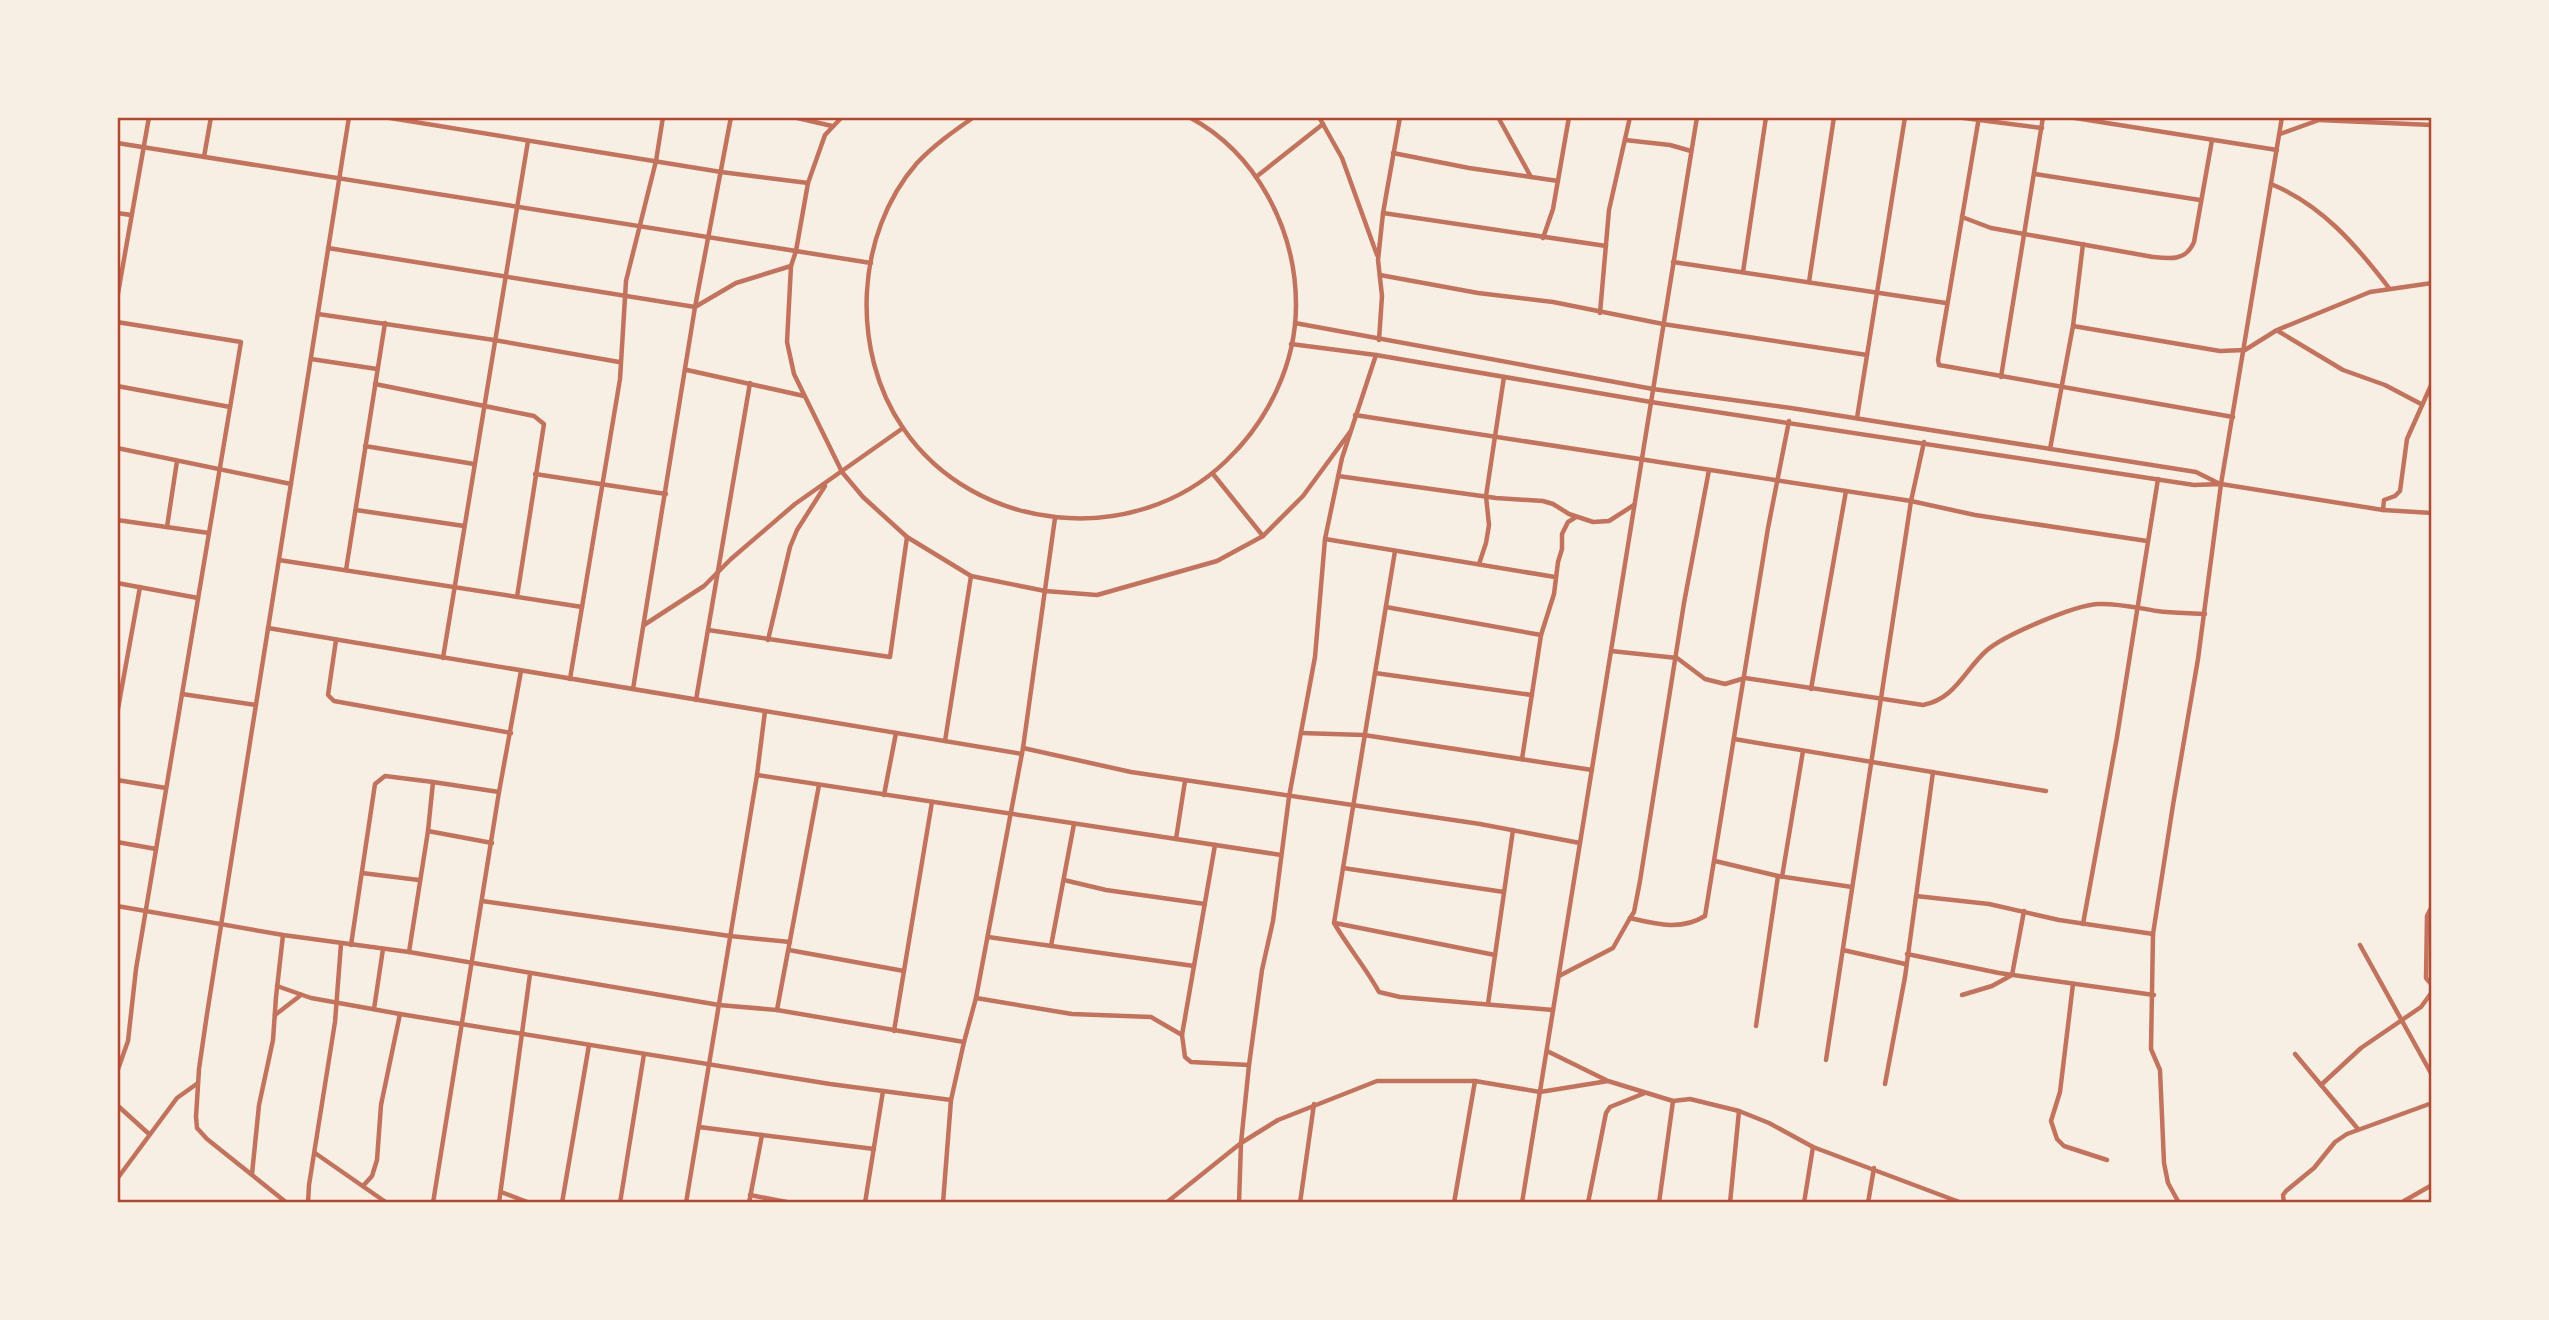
<svg xmlns="http://www.w3.org/2000/svg" width="2549" height="1320" font-family="'IBM Plex Sans',sans-serif">
  <style>
    .lines { fill: none; stroke-linecap: round; stroke-linejoin: round }
    .minor { stroke: #c5725c; stroke-width: 4.5 }
    .neatline { fill: none; stroke: #b5482f; stroke-width: 2.5 }
  </style>
  <rect width="100%" height="100%" fill="#f6efe4"/>
  <g class="lines">
    <!-- minor -->
    <g class="minor">
      <polyline points="384,117 721,172 808,183"/>
      <polyline points="793,117 832,126"/>
      <polyline points="842,117 825,135 808,183 796,251 791,266 787,342 794,374 842,472 863,497 907,537 971,576 1045,591 1097,595 1217,561 1263,536 1303,496 1350,432"/>
      <path d="M974 117C954 131 934 145 917 163 855 234 850 351 903 428 975 534 1135 549 1226 461 1268 421 1296 364 1296 305 1296 230 1257 153 1189 117"/>
      <polyline points="1319,117 1342,158 1377,255"/>
      <polyline points="1498,117 1531,177 1558,181"/>
      <polyline points="1956,117 2042,128"/>
      <polyline points="1979,117 1938,360 1939,365 2233,417"/>
      <polyline points="2069,117 2277,150"/>
      <polyline points="2319,120 2432,125"/>
      <polyline points="2280,134 2319,120"/>
      <polyline points="1625,140 1670,145 1691,151"/>
      <polyline points="117,143 871,263"/>
      <polyline points="1393,153 1469,168 1531,177"/>
      <polyline points="204,157 211,117"/>
      <polyline points="2035,174 2200,200"/>
      <polyline points="1256,177 1323,124"/>
      <path d="M2271 184C2322 205 2356 245 2389 288"/>
      <polyline points="117,213 131,215"/>
      <polyline points="1383,213 1606,246"/>
      <path d="M1962 217 1991 228 2153 257C2171 259 2186 261 2194 242L2212 140"/>
      <polyline points="1543,238 1553,209 1569,117"/>
      <polyline points="328,248 695,307 736,283 791,266"/>
      <polyline points="1673,262 1946,303"/>
      <polyline points="1743,272 1766,117"/>
      <polyline points="1380,275 1478,293 1553,302 1663,324 1867,355"/>
      <polyline points="1809,282 1834,117"/>
      <polyline points="117,299 149,117"/>
      <polyline points="1600,313 1609,210 1630,117"/>
      <polyline points="318,314 494,340 619,362"/>
      <polyline points="117,322 241,342 136,969 128,1041 117,1072"/>
      <polyline points="1295,323 1653,389 1791,408 2196,472 2220,484"/>
      <polyline points="2073,326 2220,351 2245,350 2277,330 2370,292 2432,283"/>
      <polyline points="2278,331 2343,370 2385,385 2421,404"/>
      <polyline points="1379,340 1382,296 1378,260 1383,213 1400,117"/>
      <polyline points="1291,344 1376,355 1651,402 2194,485 2221,484 2383,510 2432,513"/>
      <polyline points="311,359 377,369"/>
      <polyline points="687,370 804,396"/>
      <polyline points="2001,377 2043,117"/>
      <polyline points="375,384 534,416 544,424 517,597"/>
      <polyline points="117,386 230,407"/>
      <polyline points="1355,415 1911,501 1975,515 2147,541"/>
      <polyline points="1857,418 1905,117"/>
      <polyline points="365,446 474,464"/>
      <polyline points="117,448 291,484"/>
      <polyline points="2050,449 2073,326 2083,244"/>
      <polyline points="535,474 666,494"/>
      <polyline points="1213,474 1263,536"/>
      <polyline points="1338,476 1496,498 1543,501 1553,504 1569,514 1593,522 1609,521 1634,505"/>
      <polyline points="356,510 464,526"/>
      <polyline points="2383,510 2384,500 2395,496 2400,491 2407,439 2432,383"/>
      <polyline points="117,520 209,533"/>
      <polyline points="167,527 177,461"/>
      <polyline points="1325,539 1555,577"/>
      <path d="M1395 551 1334 923C1348 947 1366 968 1379 992L1400 997 1553 1010"/>
      <polyline points="279,560 582,607"/>
      <polyline points="1479,564 1486,543 1489,525 1486,496 1504,377"/>
      <polyline points="346,570 385,323"/>
      <polyline points="117,583 198,598"/>
      <polyline points="1386,607 1541,635"/>
      <polyline points="644,625 704,586 731,559 795,504 903,428"/>
      <polyline points="268,628 1022,754"/>
      <polyline points="708,630 890,657 907,537"/>
      <polyline points="336,640 328,695 334,701 511,733"/>
      <polyline points="768,640 790,547 797,530 825,486"/>
      <path d="M1611 651 1677 658 1705 679 1725 684 1745 678 1923 705C1955 699 1964 671 1986 651 2004 635 2075 605 2098 604 2118 603 2137 608 2157 611 2172 613 2189 613 2205 614"/>
      <polyline points="443,658 528,141"/>
      <polyline points="1375,673 1532,695"/>
      <polyline points="570,679 620,379 626,281 656,161 663,117"/>
      <polyline points="633,689 695,307 731,117"/>
      <polyline points="1811,689 1846,491"/>
      <polyline points="182,694 256,705"/>
      <polyline points="696,700 750,383"/>
      <polyline points="117,714 140,587"/>
      <polyline points="1301,733 1364,735 1592,770"/>
      <polyline points="1734,739 2046,791"/>
      <polyline points="945,741 971,576"/>
      <polyline points="1023,748 1131,772 1480,824 1580,843"/>
      <polyline points="1522,759 1541,635 1554,594 1558,562 1562,549 1562,534 1568,522 1576,517"/>
      <polyline points="757,775 1281,855"/>
      <polyline points="117,780 166,788"/>
      <polyline points="884,795 896,733"/>
      <polyline points="428,831 492,843"/>
      <polyline points="1176,839 1185,781"/>
      <polyline points="117,842 156,849"/>
      <polyline points="1715,861 1778,876 1852,887"/>
      <polyline points="1343,868 1504,892"/>
      <polyline points="362,873 419,880"/>
      <polyline points="1782,877 1803,751"/>
      <polyline points="1064,880 1106,890 1205,904"/>
      <polyline points="1916,896 1989,904 2059,920 2153,934"/>
      <polyline points="482,901 730,936 790,942"/>
      <polyline points="117,906 283,935 409,952 719,1005 777,1010 964,1042"/>
      <polyline points="2432,906 2427,916 2426,978 2432,985"/>
      <polyline points="1630,918 1634,912 1640,881 1684,603 1709,470"/>
      <polyline points="1335,923 1495,955"/>
      <polyline points="2083,924 2117,737 2158,479"/>
      <polyline points="988,937 1194,966"/>
      <polyline points="351,945 375,784 385,776 433,782"/>
      <polyline points="2360,945 2432,1075"/>
      <polyline points="1051,946 1074,824"/>
      <polyline points="789,950 904,971"/>
      <polyline points="1843,950 1905,964"/>
      <polyline points="409,952 428,831 433,782 499,792"/>
      <polyline points="1907,954 1999,973 2154,995"/>
      <path d="M1559 976 1613 948 1630 918C1656 924 1681 931 1705 916L1768 528 1789 421"/>
      <polyline points="2073,984 2060,1092 2051,1121 2057,1139 2064,1146 2107,1160"/>
      <polyline points="277,986 311,998 400,1014 830,1084 951,1100"/>
      <polyline points="1962,995 1992,986 2012,975 2024,911"/>
      <polyline points="976,998 1072,1014 1151,1017 1182,1035 1185,1057 1191,1062 1249,1065"/>
      <polyline points="1488,1004 1513,830"/>
      <polyline points="374,1009 383,949"/>
      <polyline points="777,1010 819,785"/>
      <polyline points="275,1015 301,995"/>
      <polyline points="1756,1026 1778,876"/>
      <polyline points="894,1031 932,802"/>
      <polyline points="1182,1035 1215,845"/>
      <polyline points="1547,1051 1606,1080"/>
      <polyline points="2295,1054 2358,1129"/>
      <polyline points="1826,1060 1911,501 1924,442"/>
      <polyline points="1885,1084 1905,977 1933,772"/>
      <polyline points="2321,1085 2361,1048 2421,1007 2432,992"/>
      <polyline points="117,1105 149,1134"/>
      <polyline points="699,1127 874,1149"/>
      <polyline points="315,1153 387,1203"/>
      <polyline points="252,1174 259,1105 273,1040 276,997 283,935"/>
      <polyline points="117,1179 177,1098 198,1083"/>
      <polyline points="363,1186 372,1176 377,1160 381,1105 400,1014"/>
      <polyline points="501,1192 530,1203"/>
      <polyline points="750,1195 792,1203"/>
      <polyline points="2404,1201 2432,1185"/>
      <polyline points="287,1203 207,1139 197,1128 196,1117 199,1069 207,1014 349,117"/>
      <polyline points="308,1203 309,1185 335,1022 341,944"/>
      <polyline points="433,1203 499,792 521,671"/>
      <polyline points="499,1203 530,974"/>
      <polyline points="562,1203 589,1045"/>
      <polyline points="620,1203 644,1054"/>
      <polyline points="686,1203 757,775 765,711"/>
      <polyline points="749,1203 762,1135"/>
      <polyline points="865,1203 883,1091"/>
      <polyline points="943,1203 951,1100 964,1042 976,998 1023,748 1055,518"/>
      <polyline points="1166,1203 1241,1143 1278,1120 1377,1081 1475,1081 1540,1092 1608,1081 1673,1101 1690,1099 1739,1111 1769,1123 1813,1147 1962,1203"/>
      <polyline points="1239,1203 1241,1143 1249,1065 1262,970 1273,921 1289,797 1315,657 1325,539 1342,458 1376,355"/>
      <polyline points="1300,1203 1314,1104"/>
      <polyline points="1454,1203 1475,1081"/>
      <polyline points="1522,1203 1697,117"/>
      <polyline points="1588,1203 1606,1113 1610,1107 1645,1093"/>
      <polyline points="1659,1203 1673,1101"/>
      <polyline points="1730,1203 1739,1111"/>
      <polyline points="1804,1203 1813,1147"/>
      <polyline points="1868,1203 1874,1168"/>
      <polyline points="2179,1203 2168,1183 2164,1163 2160,1070 2151,1049 2153,934 2173,805 2198,659 2221,484 2282,117"/>
      <polyline points="2284,1203 2283,1195 2286,1191 2314,1168 2335,1142 2347,1134 2432,1103"/>
    </g>
  </g>
  <!-- border -->
  <rect width="2549" height="1320" fill="none" stroke="#f6efe4" stroke-width="238"/>
  <rect x="119" y="119" width="2311" height="1082" class="neatline"/>
</svg>
